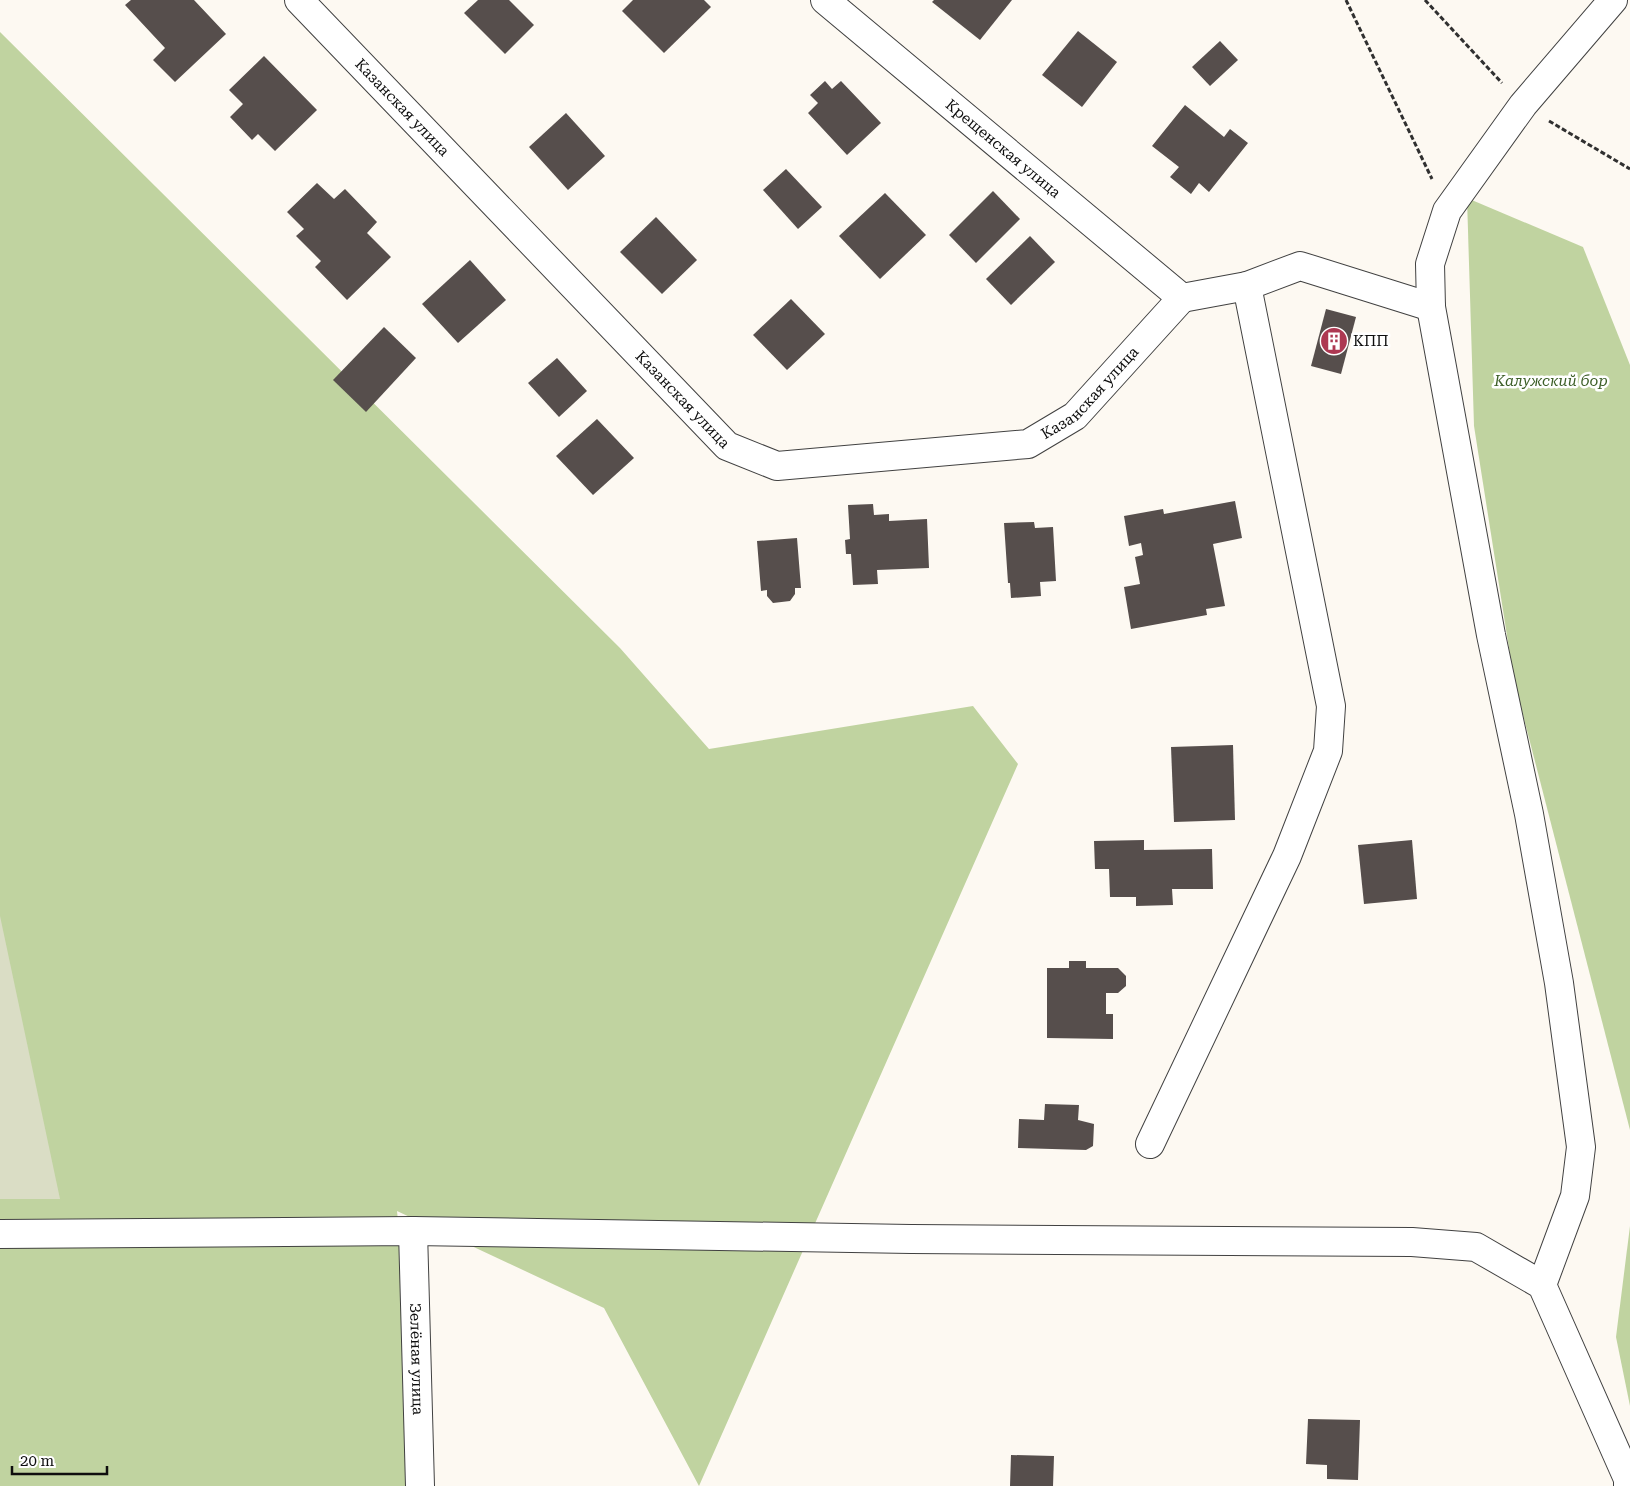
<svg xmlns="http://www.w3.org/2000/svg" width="1630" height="1486" font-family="'Roboto Serif',serif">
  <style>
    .forest { fill: #c0d3a0 }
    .cemetery { fill: #daddc5 }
    .building { fill: #564e4c }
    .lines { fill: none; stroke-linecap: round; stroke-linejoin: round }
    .street-casing { stroke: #414141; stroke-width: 30 }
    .path { stroke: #303030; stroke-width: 3; stroke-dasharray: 5 2.5; stroke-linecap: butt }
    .street { stroke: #fff; stroke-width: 28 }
    .labels { text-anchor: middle; stroke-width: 5; stroke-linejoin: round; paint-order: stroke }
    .street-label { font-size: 15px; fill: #0e0e0e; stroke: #fff }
    .poi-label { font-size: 15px; fill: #0e0e0e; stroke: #fff; text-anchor: start }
    .park-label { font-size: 15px; font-style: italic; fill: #3c5e27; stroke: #fff }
  </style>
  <rect width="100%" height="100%" fill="#fdf9f2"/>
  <!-- forest -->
  <g class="forest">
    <polygon points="0,32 620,648 709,749 973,706 1018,764 699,1486 604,1308 397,1211 425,1486 0,1486"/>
    <polygon points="1467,198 1583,247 1630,365 1630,1130 1514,680 1474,426"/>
    <polygon points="1630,1226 1630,1406 1616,1337"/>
  </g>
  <!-- cemetery -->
  <polygon class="cemetery" points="0,916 60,1199 0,1199"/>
  <!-- building -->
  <g class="building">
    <polygon points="131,0 194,0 226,34 175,82 153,60 165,48 125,5"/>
    <polygon points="478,0 509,0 534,25 505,54 464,13"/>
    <polygon points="633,0 704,0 711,7 664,53 622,11"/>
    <polygon points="934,0 1012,0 980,40 932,2"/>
    <polygon points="1078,31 1117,62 1082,107 1042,75"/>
    <polygon points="1220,41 1238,60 1210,86 1192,67"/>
    <polygon points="264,56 317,110 275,151 258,134 252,140 230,117 243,104 229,90"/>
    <polygon points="825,81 832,89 841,81 881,123 847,155 808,113 818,103 810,95"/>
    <polygon points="1185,105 1224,137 1230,129 1248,143 1209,192 1199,183 1191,194 1170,177 1179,167 1152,146"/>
    <polygon points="566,113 605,156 568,190 529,147"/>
    <polygon points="786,169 822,207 798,229 763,190"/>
    <polygon points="317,183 334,199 345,189 377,222 367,233 391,257 347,300 315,267 321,261 296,236 304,229 287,212"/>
    <polygon points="993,191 1020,219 976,263 949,235"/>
    <polygon points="885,193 926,235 880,279 839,236"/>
    <polygon points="656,217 697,260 662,294 620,252"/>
    <polygon points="1030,236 1055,262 1011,305 986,279"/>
    <polygon points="470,260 506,300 458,343 422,304"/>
    <polygon points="791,299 825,334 787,370 753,335"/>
    <polygon points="1326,309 1356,317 1341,374 1311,366"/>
    <polygon points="384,327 416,358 366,412 333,380"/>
    <polygon points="557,358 587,391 559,417 528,383"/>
    <polygon points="597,419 634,458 593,495 556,456"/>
    <polygon points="1235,501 1242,538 1213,544 1225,606 1206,609 1207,615 1131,629 1124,587 1140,584 1135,557 1143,555 1141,543 1129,546 1124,516 1163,509 1164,514"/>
    <polygon points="873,504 874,515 889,514 889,521 927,519 929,568 877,570 878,584 853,585 851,554 846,554 845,540 850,539 848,505"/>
    <polygon points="1034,522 1035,528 1053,527 1056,581 1040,582 1041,596 1011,598 1010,583 1008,583 1004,523"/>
    <polygon points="797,538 801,588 795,588 795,594 790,601 773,603 767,596 767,590 761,591 757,541"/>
    <polygon points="1233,745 1235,820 1174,822 1171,747"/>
    <polygon points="1144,840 1144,850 1212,849 1213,889 1172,889 1173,905 1136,906 1136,897 1110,897 1109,869 1095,869 1094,841"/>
    <polygon points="1412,840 1417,899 1364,904 1358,845"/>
    <polygon points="1069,961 1086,961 1086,968 1118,968 1126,976 1126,986 1118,993 1106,993 1106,1014 1113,1014 1113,1039 1047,1038 1047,968 1069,968"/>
    <polygon points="1045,1104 1079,1105 1078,1120 1094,1124 1093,1146 1086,1150 1018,1148 1019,1119 1044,1120"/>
    <polygon points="1308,1419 1360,1420 1358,1480 1327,1479 1327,1465 1306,1464"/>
    <polygon points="1011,1455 1054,1456 1053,1486 1010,1486"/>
  </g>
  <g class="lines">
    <!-- street casing -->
    <g class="street-casing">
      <g id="street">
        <path id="s1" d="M299 0 727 446 777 466 1028 444 1075 416 1182 298"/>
        <path id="s2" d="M825 0 1182 298"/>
        <polyline points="1182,298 1247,286 1300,266 1431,307"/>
        <polyline points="1150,1144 1287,856 1328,751 1331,706 1247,286"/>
        <path id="s3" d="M413 1231 420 1486"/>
        <polyline points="0,1234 413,1231 911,1239 1412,1242 1476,1247 1542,1285 1628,1479 1628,1486"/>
        <polyline points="1542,1285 1575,1196 1581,1147 1559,983 1529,814 1491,635 1431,307 1430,264 1447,211 1523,105 1613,0"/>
      </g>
    </g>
    <!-- path -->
    <g class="path">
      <polyline points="1346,0 1432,179"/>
      <polyline points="1425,0 1502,83"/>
      <polyline points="1549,121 1630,169"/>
    </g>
    <!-- street -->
    <use href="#street" class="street"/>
  </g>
  <!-- icons -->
  <defs>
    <g id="building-disc" transform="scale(1.4375)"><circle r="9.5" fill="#ad3852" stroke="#fff"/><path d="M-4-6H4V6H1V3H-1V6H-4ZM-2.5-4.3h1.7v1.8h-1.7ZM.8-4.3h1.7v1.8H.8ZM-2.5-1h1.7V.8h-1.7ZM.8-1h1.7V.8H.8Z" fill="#fff"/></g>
  </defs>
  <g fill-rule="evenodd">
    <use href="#building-disc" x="1334" y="341"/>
  </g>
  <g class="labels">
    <!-- street labels -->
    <g class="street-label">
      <text dy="5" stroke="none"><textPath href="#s1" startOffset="149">Казанская улица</textPath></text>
      <text dy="5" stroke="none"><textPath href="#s2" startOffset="232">Крещенская улица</textPath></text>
      <text dy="5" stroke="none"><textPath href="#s1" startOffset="1005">Казанская улица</textPath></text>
      <text dy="5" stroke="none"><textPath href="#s1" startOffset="554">Казанская улица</textPath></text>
      <text dy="5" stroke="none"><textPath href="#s3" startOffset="128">Зелёная улица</textPath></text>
    </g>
    <!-- poi labels -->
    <g class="poi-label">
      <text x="1353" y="346">КПП</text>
    </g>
    <!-- park labels -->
    <g class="park-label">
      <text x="1551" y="386">Калужский бор</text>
    </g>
  </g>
  <!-- scale -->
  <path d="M12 1466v8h95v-8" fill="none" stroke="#0e0e0e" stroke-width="2.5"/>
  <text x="20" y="1466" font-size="15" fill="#0e0e0e" stroke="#ffffff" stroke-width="4" paint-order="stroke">20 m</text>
</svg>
